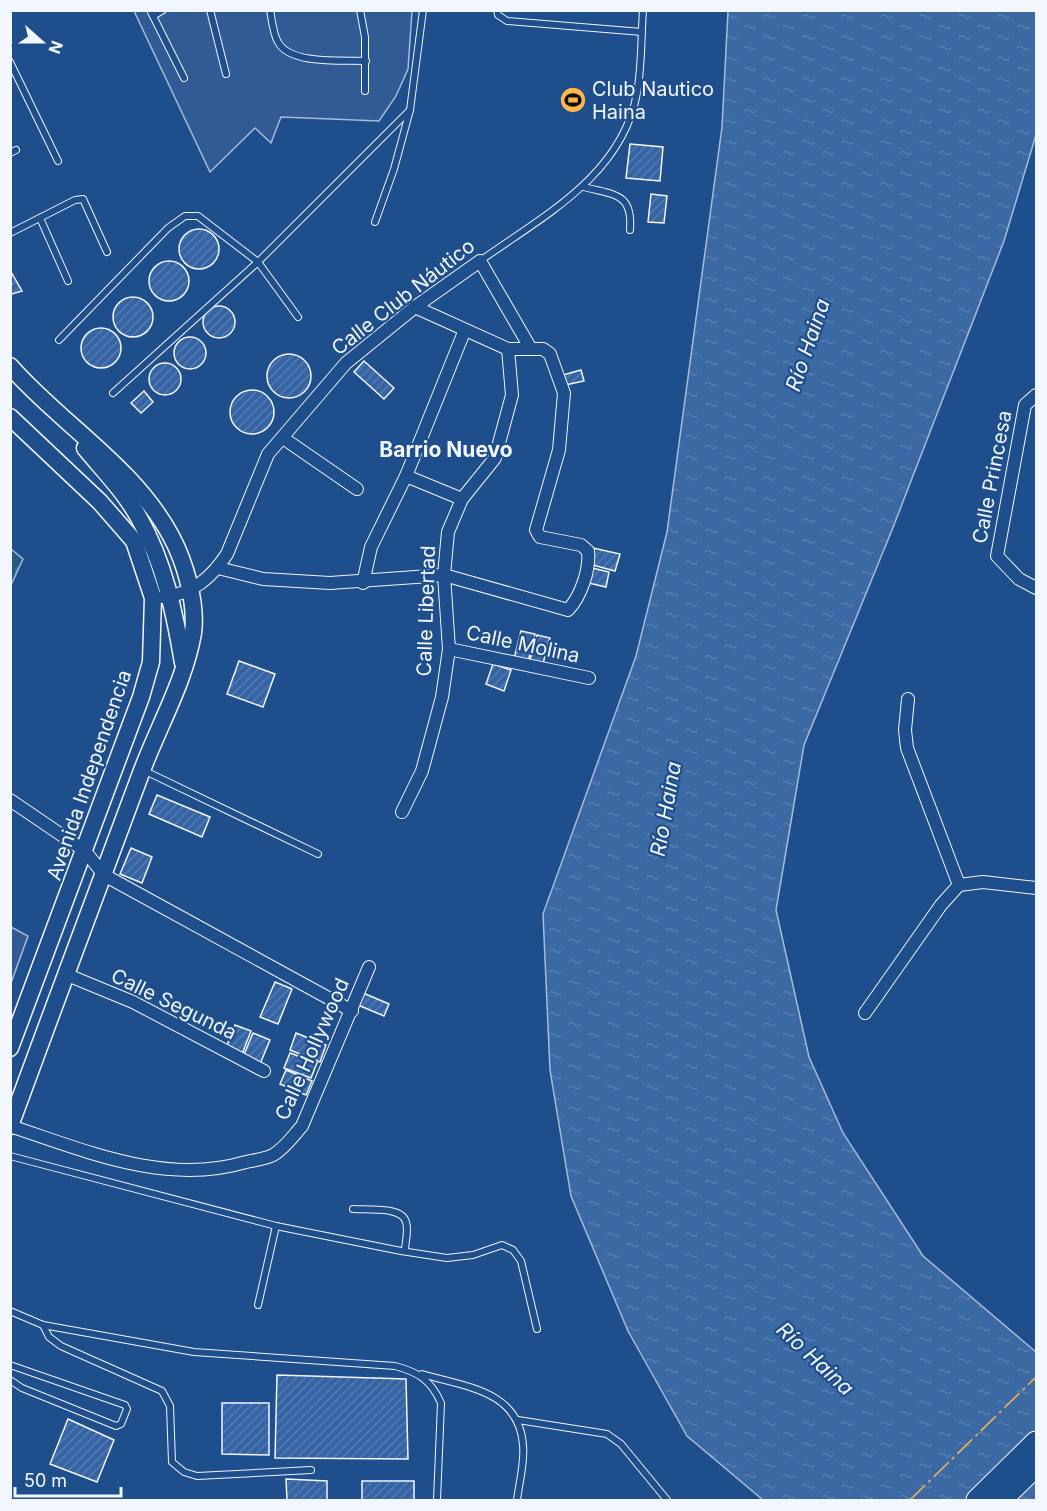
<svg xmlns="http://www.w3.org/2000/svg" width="1047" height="1511" font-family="Inter,sans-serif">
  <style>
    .cemetery { fill: url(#cemetery-stones); stroke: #a8bbd7; stroke-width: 1.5 }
    .parking { fill: #305b95; stroke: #a8bbd7; stroke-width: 1.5 }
    .water { fill: url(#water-ripples); stroke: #a8bbd7; stroke-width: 1.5 }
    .building { fill: url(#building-hatch); stroke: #f2f6ff; stroke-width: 1.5 }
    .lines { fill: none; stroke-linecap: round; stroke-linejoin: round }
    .service-casing { stroke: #f2f6ff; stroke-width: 8 }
    .minor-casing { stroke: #f2f6ff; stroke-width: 14 }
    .tertiary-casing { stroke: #f2f6ff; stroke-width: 19 }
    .trunk-casing { stroke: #f2f6ff; stroke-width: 23 }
    .service { stroke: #1f4e8c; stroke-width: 6 }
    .minor { stroke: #1f4e8c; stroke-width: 12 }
    .tertiary { stroke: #1f4e8c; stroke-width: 16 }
    .trunk { stroke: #1f4e8c; stroke-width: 21 }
    .power { stroke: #ffb74d; stroke-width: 1.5; stroke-dasharray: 21 4.5 3 4.5; stroke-linecap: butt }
    .labels { text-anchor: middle; stroke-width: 4.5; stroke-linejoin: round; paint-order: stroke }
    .poi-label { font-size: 20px; fill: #f2f6ff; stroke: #1f4e8c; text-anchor: start }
    .street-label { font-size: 20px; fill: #f2f6ff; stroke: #1f4e8c }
    .water-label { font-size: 21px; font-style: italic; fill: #f2f6ff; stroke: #1f4e8c }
    .neighbourhood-label { font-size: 21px; font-weight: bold; fill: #f2f6ff; stroke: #1f4e8c }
  </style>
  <defs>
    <pattern id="cemetery-stones" width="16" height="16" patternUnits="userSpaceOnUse" patternTransform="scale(1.5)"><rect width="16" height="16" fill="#245a82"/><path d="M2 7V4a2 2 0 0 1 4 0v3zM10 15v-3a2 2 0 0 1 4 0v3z" fill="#447295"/></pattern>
    <pattern id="water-ripples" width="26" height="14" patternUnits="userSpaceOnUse" patternTransform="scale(1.5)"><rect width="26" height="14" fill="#3b69a3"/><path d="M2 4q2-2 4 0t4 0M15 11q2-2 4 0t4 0" fill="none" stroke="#587fb1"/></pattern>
    <pattern id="building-hatch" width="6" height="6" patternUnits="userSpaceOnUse" patternTransform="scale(1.5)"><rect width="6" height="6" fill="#3563a3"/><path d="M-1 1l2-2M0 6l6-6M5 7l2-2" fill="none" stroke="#537ab1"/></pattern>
  </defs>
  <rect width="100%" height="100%" fill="#1f4e8c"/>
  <!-- cemetery -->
  <polygon class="cemetery" points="11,549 23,559 11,585"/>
  <!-- parking -->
  <g class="parking">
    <polygon points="134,11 412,11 408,69 396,96 379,121 281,117 271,143 255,128 210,172"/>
    <polygon points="11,927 28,936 11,983"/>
  </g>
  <!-- water -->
  <polygon class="water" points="728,11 1036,11 1036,135 1004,241 892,530 804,745 776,910 809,1057 843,1133 923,1256 1036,1352 1036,1500 763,1500 687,1436 628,1331 571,1196 550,1070 543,914 636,656 667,532 722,127"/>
  <!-- building -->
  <g class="building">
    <polygon points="630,144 663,147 660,181 626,178"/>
    <polygon points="651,194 667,196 664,223 648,222"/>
    <circle cx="199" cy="249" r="20"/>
    <circle cx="169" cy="281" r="20"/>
    <polygon points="10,270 22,291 12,294 10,292"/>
    <circle cx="133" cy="317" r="20"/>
    <circle cx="219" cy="322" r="16"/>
    <circle cx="101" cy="348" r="20"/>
    <circle cx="190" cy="353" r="16"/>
    <circle cx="289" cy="376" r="22"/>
    <polygon points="364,361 394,388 384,399 354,372"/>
    <circle cx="165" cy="379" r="16"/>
    <polygon points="581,370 584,381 565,385 563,375"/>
    <circle cx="252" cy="412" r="22"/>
    <polygon points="144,391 153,402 141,413 131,403"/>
    <polygon points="593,548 620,554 615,571 589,564"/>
    <polygon points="588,567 609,572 606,587 584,582"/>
    <polygon points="521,631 535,634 528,662 514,659"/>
    <polygon points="537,635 550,638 542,667 529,663"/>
    <polygon points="239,661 275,674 263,707 227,694"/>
    <polygon points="493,664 511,670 504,691 486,684"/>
    <polygon points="157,795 210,817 202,837 149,814"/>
    <polygon points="131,848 152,857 142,883 120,874"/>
    <polygon points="275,982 292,989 278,1024 260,1017"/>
    <polygon points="363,993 389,1004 384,1016 358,1005"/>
    <polygon points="235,1025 251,1031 242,1054 226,1048"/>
    <polygon points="253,1033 270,1040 260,1064 243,1057"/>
    <polygon points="296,1033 326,1045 320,1062 290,1050"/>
    <polygon points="290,1053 317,1063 311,1078 284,1068"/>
    <polygon points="286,1070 312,1081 306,1095 280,1084"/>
    <polygon points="277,1375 406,1379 408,1459 275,1458"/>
    <polygon points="222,1403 269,1403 269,1455 222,1454"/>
    <polygon points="68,1419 114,1440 97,1482 50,1464"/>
    <polygon points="286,1479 327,1481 327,1500 287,1500"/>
    <rect x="362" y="1481" width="52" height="19"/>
  </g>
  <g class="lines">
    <!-- service casing -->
    <g class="service-casing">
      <g id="service">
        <polyline points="150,10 184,78"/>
        <polyline points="210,10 226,74"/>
        <path d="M270 10C272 20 273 34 278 42 290 65 343 60 366 61"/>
        <polyline points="360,10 365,37 365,91"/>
        <polyline points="497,10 498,15 507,21 642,32"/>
        <polyline points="153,16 163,10"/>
        <polyline points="10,62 58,161"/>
        <polyline points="10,153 16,150"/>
        <path d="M584 187C613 195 633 192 630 230"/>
        <polyline points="40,218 68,281"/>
        <polyline points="375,222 394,169 410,110 423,10"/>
        <polyline points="10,233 75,200 83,199 107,252"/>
        <path d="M480 261C543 216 622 176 637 93 642 66 641 37 643 10"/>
        <polyline points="59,340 168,228 185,216 198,216 258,262 298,317"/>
        <polyline points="113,393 258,262 410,110"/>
        <polyline points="143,770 318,854"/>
        <polyline points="10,1156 276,1226 401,1251 447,1258 473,1255 502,1245 513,1250 521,1261 537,1329"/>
        <path d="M353 1209C366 1210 402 1206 406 1222 409 1231 405 1242 405 1251"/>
        <polyline points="258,1305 276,1226"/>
        <path d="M10 1311 43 1325 194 1352 395 1366C418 1372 431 1380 441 1403L437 1500"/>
        <polyline points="43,1325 49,1337 61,1346 162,1391 170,1406 172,1462 184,1472 197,1476 311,1470"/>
        <polyline points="10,1365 125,1405 127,1409 121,1424 116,1426 22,1388 10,1380"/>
        <path d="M422 1374C465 1387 519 1390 523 1445 525 1462 519 1483 517 1500"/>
        <polyline points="518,1420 607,1434 621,1444 667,1500"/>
      </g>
    </g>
    <!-- minor casing -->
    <g class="minor-casing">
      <g id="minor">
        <polyline points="1036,395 1025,405 997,556 1019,579 1036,588"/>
        <polyline points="283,438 357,489"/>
        <polyline points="406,476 462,499"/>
        <path d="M218 568 263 579 330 583 444 575 568 610C581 596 590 570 588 551L581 545 540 537 536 530 559 450 564 393 550 354 543 349H508L415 307"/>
        <polyline points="363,583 371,547 406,476 464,332"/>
        <path d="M163 597C193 594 211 578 227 554L268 454 346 363 415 307 480 261 531 349"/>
        <polyline points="449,649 589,678"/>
        <polyline points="908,699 905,730 907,748 959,885"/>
        <polyline points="10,800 85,851 104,875 352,1011"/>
        <polyline points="402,812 422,771 442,697 449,649 444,575 448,532 462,499 495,458 512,395 508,349"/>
        <polyline points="65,974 133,1002 264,1071"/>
        <polyline points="865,1013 941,905 959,885 983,882 1036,888"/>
        <path d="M10 1126C87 1151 165 1186 246 1162 255 1160 265 1159 273 1155 285 1148 293 1136 302 1126L369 967"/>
      </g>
    </g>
    <!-- tertiary casing -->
    <g class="tertiary-casing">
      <g id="tertiary">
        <path d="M10 366C62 425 133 466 171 536 185 562 197 603 193 633 185 681 158 727 141 773 98 890 53 1008 10 1126"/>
        <polyline points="10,417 100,502 134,541 153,598 151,662 141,697 10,1048"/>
        <path d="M85 448C103 470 125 492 139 518 164 562 175 614 183 663"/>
      </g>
    </g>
    <!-- trunk casing -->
    <g class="trunk-casing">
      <g id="trunk">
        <polyline points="977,1500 1036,1442"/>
        <polyline points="1001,1500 1036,1466"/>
      </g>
    </g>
    <!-- service -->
    <use href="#service" class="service"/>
    <!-- minor -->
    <use href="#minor" class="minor"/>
    <!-- tertiary -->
    <use href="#tertiary" class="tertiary"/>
    <!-- trunk -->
    <use href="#trunk" class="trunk"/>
    <!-- power -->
    <polyline class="power" points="910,1500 1036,1377"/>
  </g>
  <!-- icons -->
  <defs>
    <g id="stadium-disc" transform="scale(1.35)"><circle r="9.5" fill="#ffb74d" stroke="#1f4e8c"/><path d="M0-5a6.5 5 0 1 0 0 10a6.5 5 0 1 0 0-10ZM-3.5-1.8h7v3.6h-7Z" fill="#111"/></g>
  </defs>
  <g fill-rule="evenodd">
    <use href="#stadium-disc" x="573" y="100"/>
  </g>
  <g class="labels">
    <!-- poi labels -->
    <g class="poi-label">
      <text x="592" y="96">Club Nautico<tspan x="592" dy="23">Haina</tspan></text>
    </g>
    <!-- street labels -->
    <g class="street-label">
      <text transform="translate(403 297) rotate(-38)" y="7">Calle Club Náutico</text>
      <text transform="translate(992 477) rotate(-79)" y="7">Calle Princesa</text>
      <text transform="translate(426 611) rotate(-88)" y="7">Calle Libertad</text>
      <text transform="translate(523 644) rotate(12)" y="7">Calle Molina</text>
      <text transform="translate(89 775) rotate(-71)" y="7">Avenida Independencia</text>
      <text transform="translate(174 1004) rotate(26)" y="7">Calle Segunda</text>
      <text transform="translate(312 1049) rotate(-66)" y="7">Calle Hollywood</text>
    </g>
    <!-- water labels -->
    <g class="water-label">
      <text transform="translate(808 345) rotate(-71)" y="7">Río Haina</text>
      <text transform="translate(666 809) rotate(-80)" y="7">Río Haina</text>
      <text transform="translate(815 1359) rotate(43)" y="7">Río Haina</text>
    </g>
    <!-- neighbourhood labels -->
    <g class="neighbourhood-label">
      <text x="446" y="457">Barrio Nuevo</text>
    </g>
  </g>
  <!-- border -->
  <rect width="1047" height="1511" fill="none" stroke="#f2f6ff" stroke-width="24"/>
  <!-- north arrow -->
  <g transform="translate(42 42) rotate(111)" stroke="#1f4e8c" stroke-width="4.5" paint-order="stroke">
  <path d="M0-4.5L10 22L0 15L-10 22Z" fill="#f2f6ff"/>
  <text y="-9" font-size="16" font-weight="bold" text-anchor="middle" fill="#f2f6ff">N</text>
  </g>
  <!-- scale -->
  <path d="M15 1487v9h106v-9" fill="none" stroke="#f2f6ff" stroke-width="3"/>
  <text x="24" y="1487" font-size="18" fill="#f2f6ff" stroke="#1f4e8c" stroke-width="4.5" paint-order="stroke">50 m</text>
</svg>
